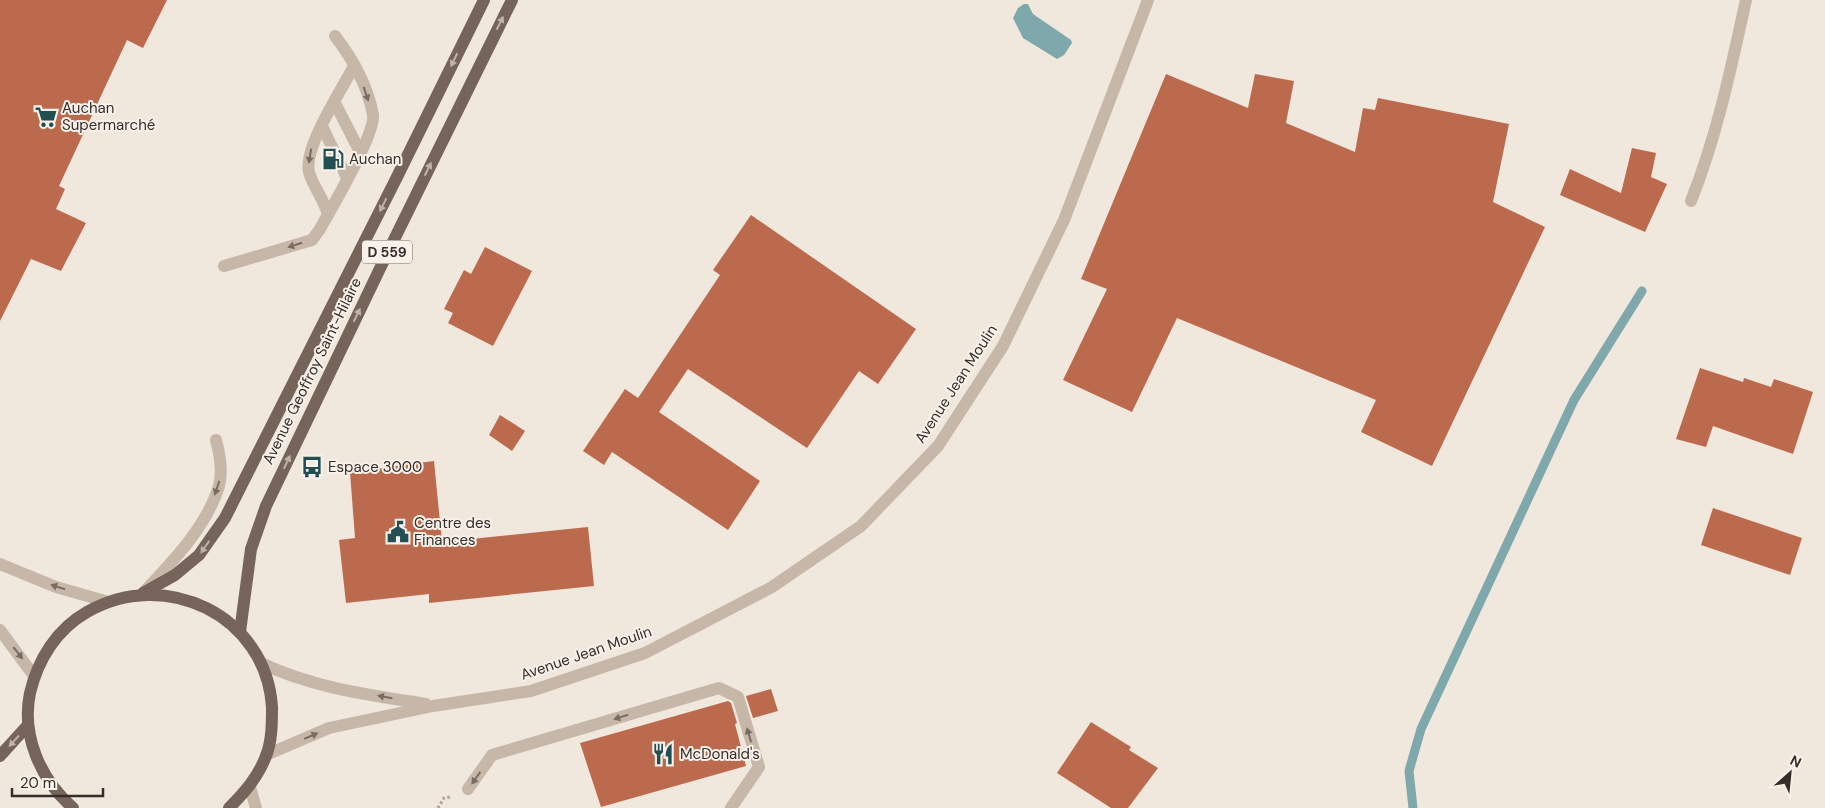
<svg xmlns="http://www.w3.org/2000/svg" width="1825" height="808" font-family="'DM Sans',sans-serif">
  <style>
    .water { fill: #7ea8ab }
    .lines { fill: none; stroke-linecap: round; stroke-linejoin: round }
    .stream { stroke: #7ea8ab; stroke-width: 9 }
    .building { fill: #bc6a4e }
    .path { stroke: #b3a294; stroke-width: 3; stroke-dasharray: 2.5 2.5; stroke-linecap: butt }
    .service { stroke: #c7b7a9; stroke-width: 12 }
    .minor { stroke: #c7b7a9; stroke-width: 12 }
    .tertiary { stroke: #c7b7a9; stroke-width: 12 }
    .primary { stroke: #76645b; stroke-width: 12 }
    .oneway { fill: #beb2a9 }
    .oneway2 { fill: #776b63 }
    .labels { text-anchor: middle; stroke-width: 4; stroke-linejoin: round; paint-order: stroke }
    .shield { fill: #f8f1e9; stroke: #706863; stroke-width: 1 }
    .shield-label { font-size: 14px; font-weight: bold; fill: #352d29 }
    .poi-label { font-size: 15px; fill: #352d29; stroke: #f8f1e9; text-anchor: start }
    .street-label { font-size: 15px; fill: #352d29; stroke: #f8f1e9 }
  </style>
  <rect width="100%" height="100%" fill="#f0e7dd"/>
  <!-- water -->
  <polygon class="water" points="1024,4 1028,4 1033,14 1071,40 1072,43 1064,55 1057,59 1023,38 1013,18 1018,8"/>
  <g class="lines">
    <!-- stream -->
    <polyline class="stream" points="1413,808 1409,771 1421,729 1574,400 1642,291"/>
  </g>
  <!-- building -->
  <g class="building">
    <polygon points="0,0 167,0 143,48 127,40 59,186 65,189 56,209 86,223 61,271 31,259 0,321"/>
    <polygon points="1166,74 1248,108 1255,74 1294,81 1286,123 1355,152 1363,108 1375,110 1378,98 1509,124 1493,202 1545,227 1432,466 1361,432 1376,400 1177,318 1132,412 1063,380 1107,289 1081,279"/>
    <polygon points="1632,148 1656,153 1651,177 1667,184 1645,232 1560,195 1570,169 1621,193"/>
    <polygon points="751,215 916,329 878,384 859,371 807,448 688,369 659,412 760,481 728,530 612,452 604,465 583,451 625,389 638,398 720,275 713,270"/>
    <polygon points="485,247 532,271 493,346 448,323 453,313 444,309 464,270 471,274"/>
    <polygon points="1700,368 1743,382 1744,378 1771,387 1774,379 1813,392 1793,454 1713,426 1706,447 1676,439"/>
    <polygon points="500,415 525,431 512,451 489,435"/>
    <polygon points="434,461 442,542 588,527 594,586 429,603 429,594 346,603 339,540 355,538 350,472"/>
    <polygon points="1713,508 1802,538 1790,575 1701,545"/>
    <polygon points="771,689 778,711 753,718 746,696"/>
    <polygon points="728,701 731,703 737,723 735,724 746,766 601,807 580,743"/>
    <polygon points="1091,722 1131,747 1129,750 1158,768 1128,808 1111,808 1057,773"/>
  </g>
  <g class="lines">
    <!-- path -->
    <polyline class="path" points="438,808 444,798 450,797"/>
    <!-- service -->
    <g class="service">
      <polyline points="335,103 360,152"/>
      <polyline points="322,126 347,178"/>
      <path d="M1691 201C1717 136 1731 68 1746 0"/>
      <path d="M328 215C324 199 313 187 309 172 303 148 342 89 354 66"/>
      <path d="M224 266 312 240 320 229C331 209 376 133 373 115 368 87 352 58 335 36"/>
      <path d="M145 591C173 561 207 526 219 486 223 471 220 455 216 440"/>
      <polyline points="468,789 492,755 719,688 738,697 759,767 731,808"/>
    </g>
    <!-- minor -->
    <g class="minor">
      <path d="M261 663C313 688 370 695 426 704"/>
      <polyline points="266,755 329,728 433,706 531,691 645,653 772,587 861,526 938,446 1003,346 1064,220 1148,0"/>
      <polyline points="250,787 256,808"/>
    </g>
    <!-- tertiary -->
    <g class="tertiary">
      <polyline points="0,564 56,587 105,601"/>
      <polyline points="0,630 34,676"/>
    </g>
    <!-- primary -->
    <g class="primary">
      <polyline points="143,593 175,575 199,555 225,518 397,177 484,0"/>
      <polyline points="240,632 251,549 266,506 385,258 512,0"/>
      <polyline points="0,756 28,725"/>
      <path d="M73 808C41 780 21 736 30 693 38 659 57 629 87 612 165 567 266 615 272 707 272 723 272 741 266 756 258 777 245 792 229 808"/>
    </g>
  </g>
  <!-- one-way arrows -->
  <defs><path id="oneway-solid" d="M-6-.8H1V-3.2L6.5 0L1 3.2V.8H-6Z" transform="scale(1.25)"/></defs>
  <g class="oneway">
    <use href="#oneway-solid" transform="translate(500 23) rotate(-63)"/>
    <use href="#oneway-solid" transform="translate(454 60) rotate(116)"/>
    <use href="#oneway-solid" transform="translate(428 169) rotate(-64)"/>
    <use href="#oneway-solid" transform="translate(383 205) rotate(117)"/>
    <use href="#oneway-solid" transform="translate(357 315) rotate(-64)"/>
    <use href="#oneway-solid" transform="translate(287 462) rotate(-65)"/>
    <use href="#oneway-solid" transform="translate(205 547) rotate(125)"/>
    <use href="#oneway-solid" transform="translate(14 741) rotate(133)"/>
  </g>
  <g class="oneway2">
    <use href="#oneway-solid" transform="translate(366 94) rotate(71)"/>
    <use href="#oneway-solid" transform="translate(310 156) rotate(99)"/>
    <use href="#oneway-solid" transform="translate(295 245) rotate(163)"/>
    <use href="#oneway-solid" transform="translate(217 488) rotate(108)"/>
    <use href="#oneway-solid" transform="translate(58 587) rotate(-162)"/>
    <use href="#oneway-solid" transform="translate(18 653) rotate(52)"/>
    <use href="#oneway-solid" transform="translate(385 697) rotate(-170)"/>
    <use href="#oneway-solid" transform="translate(621 717) rotate(163)"/>
    <use href="#oneway-solid" transform="translate(749 735) rotate(-107)"/>
    <use href="#oneway-solid" transform="translate(311 736) rotate(-23)"/>
    <use href="#oneway-solid" transform="translate(476 778) rotate(125)"/>
  </g>
  <!-- icons -->
  <defs>
    <g id="supermarket-bare" transform="scale(1.725)"><path d="M-6-5.5h2.5l.6 2H6L4.5 2H-2.5L-4.4-4H-6ZM-1.5 3.2a1.3 1.3 0 1 0 .1 0ZM3 3.2a1.3 1.3 0 1 0 .1 0Z" fill="#214f53" stroke="#f8f1e9" stroke-width="2.5" paint-order="stroke"/></g>
    <g id="fuel-bare" transform="scale(1.725)"><path d="M-5.5-6h7V0h2V4h1.3V-2.5L3-4.5l.8-.8L6-3V5H2.5V1h-1V6h-7ZM-4.2-4.7v3.2H.2V-4.7Z" fill="#214f53" stroke="#f8f1e9" stroke-width="2.5" paint-order="stroke"/></g>
    <g id="bus-bare" transform="scale(1.725)"><path d="M-5-6H5V4H4V6H2V4H-2V6H-4V4H-5ZM-3.5-4V0h7V-4ZM-3.5 1.2v1.5H-2V1.2ZM2 1.2v1.5H3.5V1.2Z" fill="#214f53" stroke="#f8f1e9" stroke-width="2.5" paint-order="stroke"/></g>
    <g id="civic-bare" transform="scale(1.725)"><path d="M-.6-6.5H3V-4.5H.6V-3L4-1V1h2V6H-6V1h2V-1L-.6-3ZM-1.2 2.5V6h2.4V2.5Z" fill="#214f53" stroke="#f8f1e9" stroke-width="2.5" paint-order="stroke"/></g>
    <g id="restaurant-bare" transform="scale(1.725)"><path d="M-5-6h1v4h1v-4h1v4h1v-4h1v5L-1.5 .5V6h-2V.5L-5-1ZM5-6V6H3V1.5H1.5Q1.5-4 5-6Z" fill="#214f53" stroke="#f8f1e9" stroke-width="2.5" paint-order="stroke"/></g>
  </defs>
  <g fill-rule="evenodd">
    <use href="#supermarket-bare" x="46" y="117"/>
    <use href="#fuel-bare" x="333" y="159"/>
    <use href="#bus-bare" x="312" y="467"/>
    <use href="#civic-bare" x="398" y="532"/>
    <use href="#restaurant-bare" x="663" y="754"/>
  </g>
  <g class="labels">
    <!-- shield labels -->
    <rect class="shield" x="362" y="240.5" width="50" height="23" rx="4"/>
    <g class="shield-label">
      <text x="387" y="257">D 559</text>
    </g>
    <!-- poi labels -->
    <g class="poi-label">
      <text x="62" y="113">Auchan<tspan x="62" dy="17">Supermarché</tspan></text>
      <text x="349" y="164">Auchan</text>
      <text x="328" y="472">Espace 3000</text>
      <text x="414" y="528">Centre des<tspan x="414" dy="17">Finances</tspan></text>
      <text x="680" y="759">McDonald's</text>
    </g>
    <!-- street labels -->
    <g class="street-label">
      <text transform="translate(312 371) rotate(-64)" y="5">Avenue Geoffroy Saint-Hilaire</text>
      <text transform="translate(956 384) rotate(-57)" y="5">Avenue Jean Moulin</text>
      <text transform="translate(586 653) rotate(-19)" y="5">Avenue Jean Moulin</text>
    </g>
  </g>
  <!-- north arrow -->
  <g transform="translate(1790 773) rotate(27)" stroke="#f8f1e9" stroke-width="4" paint-order="stroke">
  <path d="M0-4L9 19L0 12L-9 19Z" fill="#352d29"/>
  <text y="-8" font-size="14" font-weight="bold" text-anchor="middle" fill="#352d29">N</text>
  </g>
  <!-- scale -->
  <path d="M12 788v8h91v-8" fill="none" stroke="#352d29" stroke-width="2.5"/>
  <text x="20" y="788" font-size="15" fill="#352d29" stroke="#f8f1e9" stroke-width="4" paint-order="stroke">20 m</text>
</svg>
